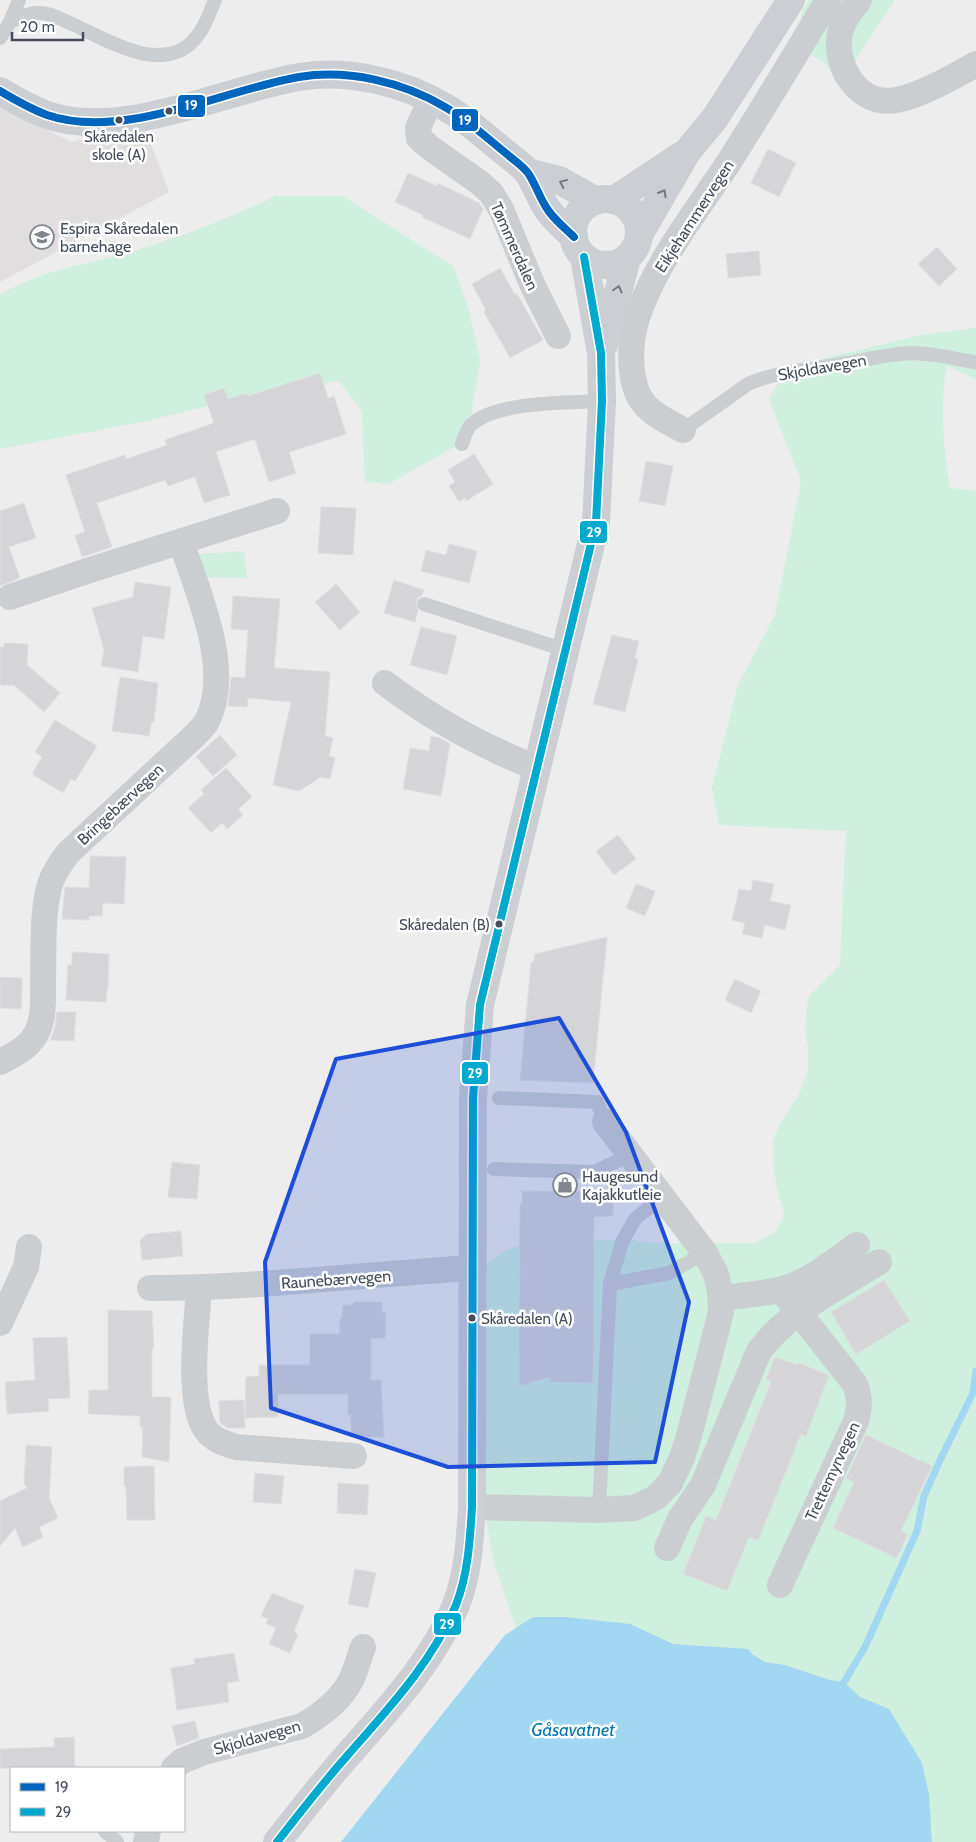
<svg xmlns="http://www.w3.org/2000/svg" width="976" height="1842" font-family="Cabin,sans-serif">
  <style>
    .education { fill: #e0dedf }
    .green { fill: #cfefdf }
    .water { fill: #a1d7f0 }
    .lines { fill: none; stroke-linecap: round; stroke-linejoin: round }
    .stream { stroke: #a1d7f0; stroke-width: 7 }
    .building { fill: #d5d5d7; stroke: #dfdfe0 }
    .lane { stroke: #cbced1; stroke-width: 14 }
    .street { stroke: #cbced1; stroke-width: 26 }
    .secondary { stroke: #cbced3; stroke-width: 28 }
    .bus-1-casing { stroke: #fff; stroke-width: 11 }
    .bus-2-casing { stroke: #fff; stroke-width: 11 }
    .bus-1 { stroke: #0065bd; stroke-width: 8 }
    .bus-2 { stroke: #00a9ce; stroke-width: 8 }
    .oneway { stroke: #737a85 }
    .marked { fill: #1d4ed8; fill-opacity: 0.2; stroke: #1d4ed8; stroke-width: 4; stroke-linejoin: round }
    .bus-dot { fill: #444d5b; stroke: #fff; stroke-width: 2 }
    .labels { text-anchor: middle; stroke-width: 5; stroke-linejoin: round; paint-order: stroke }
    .bus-label { font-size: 15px; fill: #444d5b; stroke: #fff }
    .street-label { font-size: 16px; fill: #444d5b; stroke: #fff }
    .poi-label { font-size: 16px; fill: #444d5b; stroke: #fff; text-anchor: start }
    .water-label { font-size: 18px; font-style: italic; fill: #0277af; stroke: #fff }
    .line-badge { stroke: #fff; stroke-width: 2 }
    .badge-label { font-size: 14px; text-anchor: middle; font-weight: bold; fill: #fff }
  </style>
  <rect width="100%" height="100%" fill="#eeeded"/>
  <!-- education -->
  <polygon class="education" points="0,106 71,142 145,128 169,192 0,282"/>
  <!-- green -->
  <g class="green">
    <polygon points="809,0 895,0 838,86 827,65 805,51 798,33 802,11"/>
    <path d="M275 196H343L454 267 469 310 480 361 467 440 388 484 365 482 362 411 339 381 278 389 147 421 0 449V295C35 272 83 265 122 254 175 240 226 220 275 196Z"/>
    <path d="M976 328V379L947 366C939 407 944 447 950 488L976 491V1842H932L929 1795 889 1710 860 1697 844 1682 830 1680 785 1665 765 1662 752 1654 720 1647 673 1644 566 1617H534L516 1628 494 1563 486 1520 472 1276 493 1258 514 1247 565 1240H633L654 1243H755L776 1232 784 1214 777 1189 773 1164V1139L784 1117 798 1096 808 1070V1049L805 1027 808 997 840 965 846 831 719 825 712 787 738 685 775 615 801 481 769 399 788 367 921 335Z"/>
    <polygon points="244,551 247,578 193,577 186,555"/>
  </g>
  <!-- water -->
  <polygon class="water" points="533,1617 566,1617 630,1624 673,1644 748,1649 752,1654 765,1662 785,1665 830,1680 844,1682 860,1697 889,1709 922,1763 929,1795 932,1842 341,1842 505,1635"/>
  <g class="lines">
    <!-- stream -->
    <polyline class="stream" points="844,1682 865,1647 917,1531 924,1496 942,1456 973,1393 976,1371"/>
  </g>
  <!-- building -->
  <g class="building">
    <polygon points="768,149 796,163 779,197 751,183"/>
    <polygon points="408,173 437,186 438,183 479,203 483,209 470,239 422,217 423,215 395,202"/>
    <polygon points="937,247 957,269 939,286 918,264"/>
    <polygon points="759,251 761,275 728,278 726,254"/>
    <polygon points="500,268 515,295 517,294 543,340 510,358 484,312 486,310 472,284"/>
    <polygon points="320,373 328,398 334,396 346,434 289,452 296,473 269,482 255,439 216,452 230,495 204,503 195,477 168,486 165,480 97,503 112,547 82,557 75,535 85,532 66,475 125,455 126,459 167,445 165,440 214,423 204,395 224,388 228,399 247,393 248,396"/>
    <polygon points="474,454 493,484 466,501 465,498 459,501 449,486 455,482 448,470"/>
    <polygon points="646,461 673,466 665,506 639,501"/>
    <polygon points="24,503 36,538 9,547 20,578 0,586 0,511"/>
    <polygon points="321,507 356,508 353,555 318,553"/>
    <polygon points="449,544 477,551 469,583 421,571 426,550 446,555"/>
    <polygon points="394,580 424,590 422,595 418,598 416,602 418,610 415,622 384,613"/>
    <polygon points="135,582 171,587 164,639 143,636 138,672 101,666 104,650 92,608 133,597"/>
    <polygon points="336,584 360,612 340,630 315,602"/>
    <polygon points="233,596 280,599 274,668 330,672 325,736 333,738 329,756 335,758 330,779 321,777 299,791 273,785 291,702 248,698 247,707 228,706 231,677 245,678 248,630 231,629"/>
    <polygon points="421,627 457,636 447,675 410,665"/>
    <polygon points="612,635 639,641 635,657 638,660 625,712 593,704"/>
    <polygon points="4,643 28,644 27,665 60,693 44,712 14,685 0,685 0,647 4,647"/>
    <polygon points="120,677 158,683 154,722 152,721 149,736 112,731"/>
    <polygon points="55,720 97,746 75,781 71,779 63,793 32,774 42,757 35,752"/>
    <polygon points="220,735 237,755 213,776 196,757"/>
    <polygon points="431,736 440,738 450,744 441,796 403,789 410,748 429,751"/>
    <polygon points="226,768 252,797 238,809 243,815 227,829 222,823 211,833 188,808 204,794 201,790"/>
    <polygon points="618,835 636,859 614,875 596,851"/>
    <polygon points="90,856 126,857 124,904 103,903 102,916 89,916 89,920 62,919 65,887 89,888"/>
    <polygon points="753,880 774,884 770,901 791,905 785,930 765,925 762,938 742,934 745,923 732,920 739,889 751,891"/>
    <polygon points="636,884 655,891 645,916 626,908"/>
    <polygon points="607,937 593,1083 520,1080 531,962 534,962 535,954"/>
    <polygon points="72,952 109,954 108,988 107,988 106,1002 66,1000 68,965 72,965"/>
    <polygon points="0,977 22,978 21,1009 0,1008"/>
    <polygon points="735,979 761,991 751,1013 725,1000"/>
    <polygon points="57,1012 76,1012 74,1041 50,1040 55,1027"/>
    <polygon points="172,1162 200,1165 197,1199 168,1197"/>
    <polygon points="522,1191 613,1192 613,1216 594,1217 593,1383 550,1382 550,1377 519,1386 520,1204 522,1204"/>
    <polygon points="181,1231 183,1256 142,1260 140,1240 147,1234"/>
    <polygon points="884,1280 910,1321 856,1354 831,1312"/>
    <polygon points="353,1302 382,1302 382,1312 386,1312 385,1338 371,1338 371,1380 381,1380 384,1437 351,1437 351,1414 348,1414 348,1394 278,1394 278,1417 245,1418 246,1377 259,1376 259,1365 310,1365 310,1334 339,1334 340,1319 342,1318 343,1305 354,1305"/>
    <polygon points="108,1310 152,1311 154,1348 152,1348 152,1397 171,1397 169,1462 142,1457 143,1427 140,1427 140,1416 88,1414 89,1390 108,1390"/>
    <polygon points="67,1337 70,1398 48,1399 49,1411 7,1414 5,1382 35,1380 33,1338"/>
    <polygon points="775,1357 798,1365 799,1363 829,1375 806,1436 801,1434 758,1541 749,1537 727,1591 683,1574 706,1516 716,1520 771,1382 766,1380"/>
    <polygon points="244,1400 245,1428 228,1428 220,1423 219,1401"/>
    <polygon points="866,1435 932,1466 901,1531 908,1534 897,1558 833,1528 854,1482 846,1478"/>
    <polygon points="26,1445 52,1447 49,1498 58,1518 39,1527 43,1537 23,1547 15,1528 0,1546 0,1501 27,1488 24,1483"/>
    <polygon points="154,1466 155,1520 127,1520 126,1486 124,1486 124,1467"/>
    <polygon points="255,1473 284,1476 281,1504 253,1502"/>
    <polygon points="338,1483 369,1485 367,1515 337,1513"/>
    <polygon points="355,1569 376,1573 368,1608 348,1604"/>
    <polygon points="272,1593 304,1606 294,1632 298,1634 290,1653 269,1644 276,1628 266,1623 268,1619 261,1616"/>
    <polygon points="234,1653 239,1681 227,1683 229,1702 177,1710 171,1668 195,1664 194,1659"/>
    <polygon points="195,1721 199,1738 177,1746 172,1726"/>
    <polygon points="74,1737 75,1768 0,1768 0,1749 54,1747 54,1738"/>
  </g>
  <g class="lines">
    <!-- lane -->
    <g class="lane">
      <path d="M10 22C18 19 27 14 35 13 47 11 61 19 72 24 105 39 161 75 193 41 204 30 209 14 215 0"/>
      <polyline points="0,38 10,22 19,0"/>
      <path d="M683 430 748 384C778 371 810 369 842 364 870 359 898 351 926 354 943 355 959 360 976 362"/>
      <path d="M462 444C464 438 466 431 470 426 494 401 567 403 602 401"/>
      <polyline points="424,604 565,650"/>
      <polyline points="499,1098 597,1102 605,1122"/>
      <polyline points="494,1169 594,1172 630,1155"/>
      <polyline points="610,1284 669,1273 705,1253"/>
      <polyline points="599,1510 610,1284 622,1242 635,1219 662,1197"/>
      <polyline points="105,1831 117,1842"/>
    </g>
    <!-- street -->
    <g class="street">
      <path d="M859 0C852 10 842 21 840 33 833 66 859 107 896 100 920 96 955 76 976 64"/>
      <polyline points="431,99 418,128 419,138 429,147 480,183 491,193 501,209 532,284 558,336"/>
      <path d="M683 430C663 419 641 410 635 386 628 361 631 331 641 307 661 255 698 209 729 162 763 108 796 54 828 0"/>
      <polyline points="10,597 87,571 277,511"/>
      <path d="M385 683C431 718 483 747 537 768"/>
      <path d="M0 1062C14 1055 28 1048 36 1034 44 1020 43 1002 43 986 44 957 41 904 52 879 56 869 62 861 68 853L192 738C197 733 204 727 207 721 233 670 198 592 181 542"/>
      <path d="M150 1288C258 1288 366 1274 474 1268"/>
      <path d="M199 1288C197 1323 186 1402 206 1430 213 1440 224 1443 236 1447L354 1456"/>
      <path d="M721 1298C740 1296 760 1294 779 1290 807 1284 834 1261 857 1245"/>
      <polyline points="0,1323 26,1267 29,1247"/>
      <polyline points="472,1507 599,1510 634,1508 655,1498 670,1483 682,1458 690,1432 721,1312 720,1291 716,1274 705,1253 605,1122"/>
      <path d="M667 1548 680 1519 703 1485 759 1351C789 1311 838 1288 879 1262"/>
      <path d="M780 1585 856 1421C860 1407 860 1398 855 1384L781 1290"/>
      <path d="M174 1768 182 1761 204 1752 302 1726C321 1715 341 1700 351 1680 356 1670 359 1658 363 1647"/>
      <polyline points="146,1842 148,1831"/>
    </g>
    <!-- secondary -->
    <g class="secondary">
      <path d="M0 91C15 100 31 109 47 115 123 141 223 90 299 77 348 69 403 82 445 107 468 120 488 139 508 155 515 161 523 166 528 173 535 183 539 196 546 207 552 218 565 228 574 237"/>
      <polyline points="527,172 559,180 596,201"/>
      <circle cx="606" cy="232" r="33"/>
      <polyline points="614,200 682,155"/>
      <polyline points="639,235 687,152 715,118 791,0"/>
      <polyline points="604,345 627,258"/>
      <path d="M277 1842C300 1813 322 1784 347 1756 388 1709 432 1663 456 1605 468 1574 470 1540 472 1507L473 1098 480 1005 596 523 602 401 601 353 584 257"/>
    </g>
    <!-- bus-1 casing -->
    <g class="bus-1-casing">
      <path id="bus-1" d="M0 91C15 100 31 109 47 115 123 141 223 90 299 77 348 69 403 82 445 107 468 120 488 139 508 155 515 161 523 166 528 173 535 183 539 196 546 207 552 218 565 228 574 237"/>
    </g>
    <!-- bus-2 casing -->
    <g class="bus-2-casing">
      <path id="bus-2" d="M277 1842C300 1813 322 1784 347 1756 388 1709 432 1663 456 1605 468 1574 470 1540 472 1507L473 1098 480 1005 596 523 602 401 601 353 584 257"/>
    </g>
    <!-- bus-1 -->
    <use href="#bus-1" class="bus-1"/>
    <!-- bus-2 -->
    <use href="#bus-2" class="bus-2"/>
  </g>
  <!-- one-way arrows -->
  <defs><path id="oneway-chevron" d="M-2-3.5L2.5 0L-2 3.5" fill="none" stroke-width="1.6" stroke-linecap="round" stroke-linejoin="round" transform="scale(1.25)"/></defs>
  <g class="oneway">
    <use href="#oneway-chevron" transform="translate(563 183) rotate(-155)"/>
    <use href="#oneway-chevron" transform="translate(663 193) rotate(-60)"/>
    <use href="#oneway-chevron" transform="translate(618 289) rotate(-75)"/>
  </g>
  <!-- marked area -->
  <path class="marked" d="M559 1018 626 1132 689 1302 655 1462 448 1467 271 1408 265 1262 336 1059Z"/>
  <!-- icons -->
  <defs>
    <g id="school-ring" transform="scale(1.25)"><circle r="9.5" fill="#fff" stroke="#80858e" stroke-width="1.5"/><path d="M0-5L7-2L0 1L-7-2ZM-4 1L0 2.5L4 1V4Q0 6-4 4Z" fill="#80858e"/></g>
    <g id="shop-ring" transform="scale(1.25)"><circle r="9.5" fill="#fff" stroke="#80858e" stroke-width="1.5"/><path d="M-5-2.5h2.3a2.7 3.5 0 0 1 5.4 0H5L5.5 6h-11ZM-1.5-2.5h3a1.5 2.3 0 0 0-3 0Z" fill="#80858e"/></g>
  </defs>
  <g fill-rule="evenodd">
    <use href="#school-ring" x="42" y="237"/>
    <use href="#shop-ring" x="565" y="1185"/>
  </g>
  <!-- markers -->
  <g class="bus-dot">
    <circle cx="169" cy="111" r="4.5"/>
    <circle cx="119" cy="120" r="4.5"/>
    <circle cx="499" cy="924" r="4.5"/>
    <circle cx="472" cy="1318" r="4.5"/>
  </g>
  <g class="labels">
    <!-- bus labels -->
    <g class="bus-label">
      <text x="119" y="142">Skåredalen<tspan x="119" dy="18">skole (A)</tspan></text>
      <text x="490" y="930" text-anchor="end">Skåredalen (B)</text>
      <text x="481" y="1324" text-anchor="start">Skåredalen (A)</text>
    </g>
    <!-- street labels -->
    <g class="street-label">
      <text transform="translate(694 216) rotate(-57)" y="6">Eikjehammervegen</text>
      <text transform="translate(515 246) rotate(66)" y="6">Tømmerdalen</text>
      <text transform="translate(822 367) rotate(-10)" y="6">Skjoldavegen</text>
      <text transform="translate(120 804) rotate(-43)" y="6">Bringebærvegen</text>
      <text transform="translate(336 1279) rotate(-4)" y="6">Raunebærvegen</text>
      <text transform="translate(832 1471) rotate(-65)" y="6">Trettemyrvegen</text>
      <text transform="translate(257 1737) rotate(-16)" y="6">Skjoldavegen</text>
    </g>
    <!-- poi labels -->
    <g class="poi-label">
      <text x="60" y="234">Espira Skåredalen<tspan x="60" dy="18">barnehage</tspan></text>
      <text x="582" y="1182">Haugesund<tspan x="582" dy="18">Kajakkutleie</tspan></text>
    </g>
    <!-- water labels -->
    <g class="water-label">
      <text x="573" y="1736">Gåsavatnet</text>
    </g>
  </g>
  <g class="line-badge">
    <rect x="177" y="94" width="29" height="24" rx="5" fill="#0065bd"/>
    <rect x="451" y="108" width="28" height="24" rx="5" fill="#0065bd"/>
    <rect x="579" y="520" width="29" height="24" rx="5" fill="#00a9ce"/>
    <rect x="461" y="1061" width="28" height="24" rx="5" fill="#00a9ce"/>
    <rect x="433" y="1612" width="29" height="24" rx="5" fill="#00a9ce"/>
  </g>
  <g class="badge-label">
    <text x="191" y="110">19</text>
    <text x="465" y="125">19</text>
    <text x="594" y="537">29</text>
    <text x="475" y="1078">29</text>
    <text x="447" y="1629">29</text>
  </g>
  <!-- legend -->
  <rect x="10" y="1767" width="175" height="65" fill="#ffffff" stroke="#b4b8bd"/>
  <rect x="20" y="1783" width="25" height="8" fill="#0065bd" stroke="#b4b8bd"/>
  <text x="55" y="1792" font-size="15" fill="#444d5b">19</text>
  <rect x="20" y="1808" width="25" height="8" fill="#00a9ce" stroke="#b4b8bd"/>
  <text x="55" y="1817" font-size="15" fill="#444d5b">29</text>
  <!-- scale -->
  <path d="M12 32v8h71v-8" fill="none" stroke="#444d5b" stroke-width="2.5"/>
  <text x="20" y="32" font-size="15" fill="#444d5b" stroke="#ffffff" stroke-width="4" paint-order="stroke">20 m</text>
</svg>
